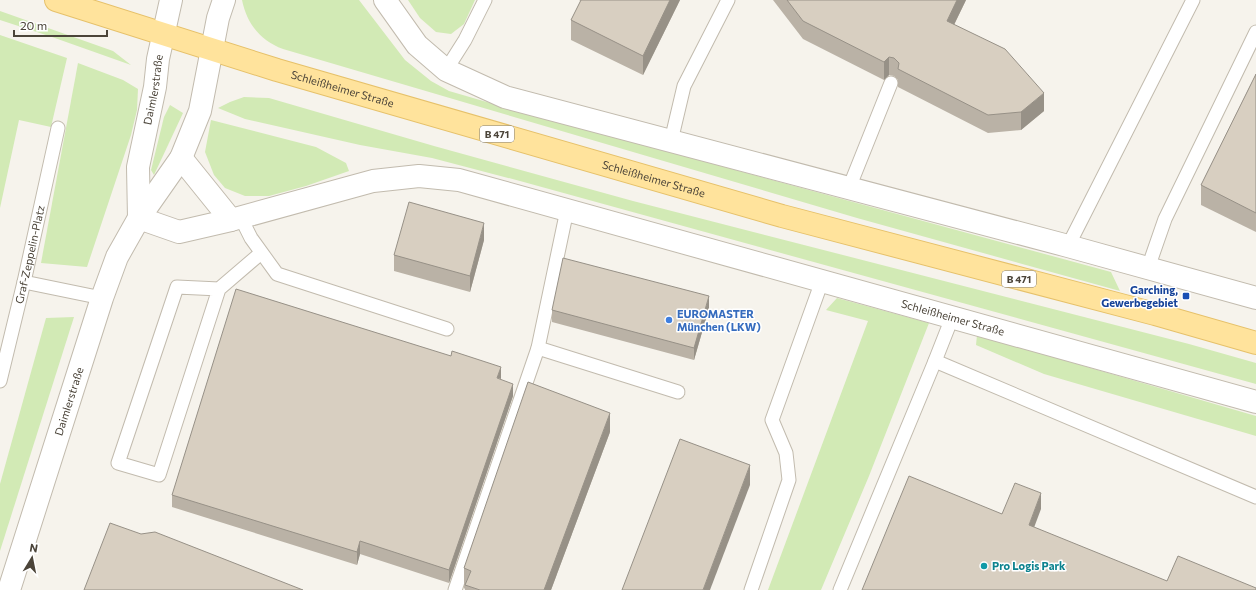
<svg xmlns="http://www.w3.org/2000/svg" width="1256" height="590" font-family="Commissioner,sans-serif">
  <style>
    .green { fill: #d2eab5 }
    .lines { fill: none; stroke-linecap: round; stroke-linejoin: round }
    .lane-casing { stroke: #c2bbae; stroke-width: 15 }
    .street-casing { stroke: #c2bbae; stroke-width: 24 }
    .primary-casing { stroke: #e6c16a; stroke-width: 24 }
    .lane { stroke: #fff; stroke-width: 13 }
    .street { stroke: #fff; stroke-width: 22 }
    .primary { stroke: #ffe39c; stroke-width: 22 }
    .wall { fill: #bab2a6 }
    .shaded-wall { fill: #979187 }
    .building { fill: #d8cfc1; stroke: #979187 }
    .transit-dot { fill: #1a4fb4; stroke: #fff; stroke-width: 1.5 }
    .shop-dot { fill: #3f7fe0; stroke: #fff; stroke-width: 1.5 }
    .culture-dot { fill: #0f9aa8; stroke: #fff; stroke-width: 1.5 }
    .labels { text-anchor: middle; stroke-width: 3; stroke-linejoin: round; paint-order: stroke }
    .shield { fill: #fff; stroke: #817c74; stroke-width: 1 }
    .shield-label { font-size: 10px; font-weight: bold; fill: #4b4439 }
    .street-label { font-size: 11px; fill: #4b4439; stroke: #fff }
    .transit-label { font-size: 11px; font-weight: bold; fill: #164399; stroke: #fff; text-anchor: end }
    .shop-label { font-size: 11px; font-weight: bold; fill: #366cbe; stroke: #fff; text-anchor: start }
    .culture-label { font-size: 11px; font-weight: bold; fill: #0d838f; stroke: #fff; text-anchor: start }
  </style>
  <rect width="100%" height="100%" fill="#f6f3ec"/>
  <!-- green -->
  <g class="green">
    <path d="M242 0H359L405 60 431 81 449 91 504 107 1111 272 1120 291 857 218 283 49C260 40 247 24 242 0Z"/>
    <polygon points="408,0 475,0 464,24 451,34 436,32 420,18"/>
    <polygon points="0,11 113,51 131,65 52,37 0,20"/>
    <polygon points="0,35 67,58 51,127 19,120 0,208"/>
    <polygon points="78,63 123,80 138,89 137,110 131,135 87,267 41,263"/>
    <polygon points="244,97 269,98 434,146 633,201 1189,344 1256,363 1256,384 520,181 432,158 360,145 245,119 218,108 230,102"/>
    <polygon points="170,105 183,113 154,175 151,170 164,117"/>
    <polygon points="211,120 316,147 346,163 349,171 306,186 269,196 245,196 225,188 214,175 205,152"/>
    <polygon points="837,298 929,323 869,476 821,590 768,590 868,321 826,310"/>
    <polygon points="74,317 0,551 0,484 46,318"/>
    <polygon points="977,335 1256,416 1256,436 1044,374 976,345"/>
  </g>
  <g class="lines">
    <!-- lane casing -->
    <g class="lane-casing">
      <g id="lane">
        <polyline points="446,70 465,40 485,0"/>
        <polyline points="671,141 684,86 728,0"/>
        <polyline points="849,188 891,83"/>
        <polyline points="241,218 251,238 277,274 447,329"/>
        <polyline points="1068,246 1193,0"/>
        <polyline points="1148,268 1165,219 1256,32"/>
        <polyline points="24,282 102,298"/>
        <polyline points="219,289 177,287 118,463 159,475 219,289 261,253"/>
        <polyline points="951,317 948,328 935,361 1256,497"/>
        <polyline points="538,348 678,392"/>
        <path id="s1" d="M0 381 24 282 58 128"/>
        <polyline points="455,590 538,348 567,210"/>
        <polyline points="751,590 789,480 786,453 772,420 822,281"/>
        <polyline points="840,590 935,361"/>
      </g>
    </g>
    <!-- street casing -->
    <g class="street-casing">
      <g id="street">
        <polyline points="385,0 417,45 446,70 505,97 1068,246 1256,298"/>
        <path id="s2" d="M181 158 231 220 373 181 419 176 459 180 1256 402"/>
        <path id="s3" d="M139 218 138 167 155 87 158 59 171 0"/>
        <polyline points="139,218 179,232 231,220"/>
        <path id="s4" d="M9 590 102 298 117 257 139 218 181 158 200 111 218 18 224 0"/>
      </g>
    </g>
    <!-- primary casing -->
    <g class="primary-casing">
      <g id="primary">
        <path id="s5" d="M56 0 277 70 782 216 1155 314 1256 343"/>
      </g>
    </g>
    <!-- lane -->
    <use href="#lane" class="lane"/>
    <!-- street -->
    <use href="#street" class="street"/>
    <!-- primary -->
    <use href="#primary" class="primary"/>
  </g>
  <!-- wall -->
  <g class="wall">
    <polygon points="579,0 680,0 643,75 571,40 571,20 581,1"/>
    <polygon points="773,0 966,0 954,25 1044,111 1021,130 988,133 898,87 898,80 894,76 889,75 884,80 803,39"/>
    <polygon points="1256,74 1256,232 1201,205 1201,185"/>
    <polygon points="484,240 470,292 394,271 394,255"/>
    <polygon points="709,308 694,360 552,322 552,310"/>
    <polygon points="501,379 513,396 449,583 360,554 357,565 172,507 172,495"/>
    <polygon points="610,432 551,590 465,590 465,589 464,588 464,568"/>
  </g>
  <!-- shaded-wall -->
  <g class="shaded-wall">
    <polygon points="670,0 680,0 643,75 643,56"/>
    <polygon points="957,0 966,0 947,39 947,21"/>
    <polygon points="889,57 889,75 884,80 884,62"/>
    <polygon points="1044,93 1044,111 1021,130 1021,112"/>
    <polygon points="484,223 484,240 470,292 470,276"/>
    <polygon points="709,296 709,308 694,360 694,348"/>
    <polygon points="501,367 501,379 497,378"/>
    <polygon points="513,384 513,396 449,583 449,570"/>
    <polygon points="610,413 610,432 551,590 544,590"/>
    <polygon points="750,465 750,485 710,590 703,590"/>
    <polygon points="1041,493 1041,509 1029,541 1029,525"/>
    <polygon points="360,541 360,554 357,565 357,552"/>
  </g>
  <!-- building -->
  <g class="building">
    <polygon points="581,0 670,0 643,56 571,20"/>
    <polygon points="787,0 957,0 947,21 1005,49 1044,93 1021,112 988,115 898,69 899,63 894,58 889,57 884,62 803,21"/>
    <polygon points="1256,74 1256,213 1201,185"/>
    <polygon points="409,202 484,223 470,276 394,255"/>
    <polygon points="563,258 709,296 694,348 552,310"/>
    <polygon points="236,289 451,356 452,351 501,367 497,378 513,384 449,570 360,541 357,552 172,495"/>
    <polygon points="528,382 610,413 544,590 480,590 465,585 471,571 464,568"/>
    <polygon points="680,439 750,465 703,590 622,590"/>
    <polygon points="909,476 1002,514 1015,483 1041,493 1029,525 1167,581 1178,556 1256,588 1256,590 862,590"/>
    <polygon points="110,523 141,534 155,532 303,590 84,590"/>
  </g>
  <!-- markers -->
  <rect class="transit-dot" x="1182" y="292" width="8" height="8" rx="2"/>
  <circle class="shop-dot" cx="669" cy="320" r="4"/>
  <circle class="culture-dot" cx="984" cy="566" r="4"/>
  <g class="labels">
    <!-- shield labels -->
    <g class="shield">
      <rect x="480" y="126" width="34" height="16" rx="3"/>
      <rect x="1002" y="271" width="34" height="16" rx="3"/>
    </g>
    <g class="shield-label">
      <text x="497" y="138">B 471</text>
      <text x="1019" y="283">B 471</text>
    </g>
    <!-- street labels -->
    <g class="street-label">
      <text dy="4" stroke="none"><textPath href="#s5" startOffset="300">Schleißheimer Straße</textPath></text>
      <text dy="4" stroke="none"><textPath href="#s3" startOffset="130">Daimlerstraße</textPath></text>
      <text dy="4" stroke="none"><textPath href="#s5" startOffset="624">Schleißheimer Straße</textPath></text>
      <text dy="4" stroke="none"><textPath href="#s1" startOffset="130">Graf-Zeppelin-Platz</textPath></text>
      <text dy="4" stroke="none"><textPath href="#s2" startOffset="826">Schleißheimer Straße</textPath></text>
      <text dy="4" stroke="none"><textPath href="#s4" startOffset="198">Daimlerstraße</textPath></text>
    </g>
    <!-- transit labels -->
    <g class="transit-label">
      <text x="1178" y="294">Garching,<tspan x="1178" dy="13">Gewerbegebiet</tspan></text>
    </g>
    <!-- shop labels -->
    <g class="shop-label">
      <text x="677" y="318">EUROMASTER<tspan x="677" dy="13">München (LKW)</tspan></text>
    </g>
    <!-- culture labels -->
    <g class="culture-label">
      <text x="992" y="570">Pro Logis Park</text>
    </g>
  </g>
  <!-- north arrow -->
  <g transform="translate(32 558) rotate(10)" stroke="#ffffff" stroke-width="3" paint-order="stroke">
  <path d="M0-3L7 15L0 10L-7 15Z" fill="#4b4439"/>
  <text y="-6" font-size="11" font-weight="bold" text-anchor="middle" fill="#4b4439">N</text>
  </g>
  <!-- scale -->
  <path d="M14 30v6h93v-6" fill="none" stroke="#4b4439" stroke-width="2"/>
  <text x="20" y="30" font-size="12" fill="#4b4439" stroke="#ffffff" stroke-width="3" paint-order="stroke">20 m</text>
</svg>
